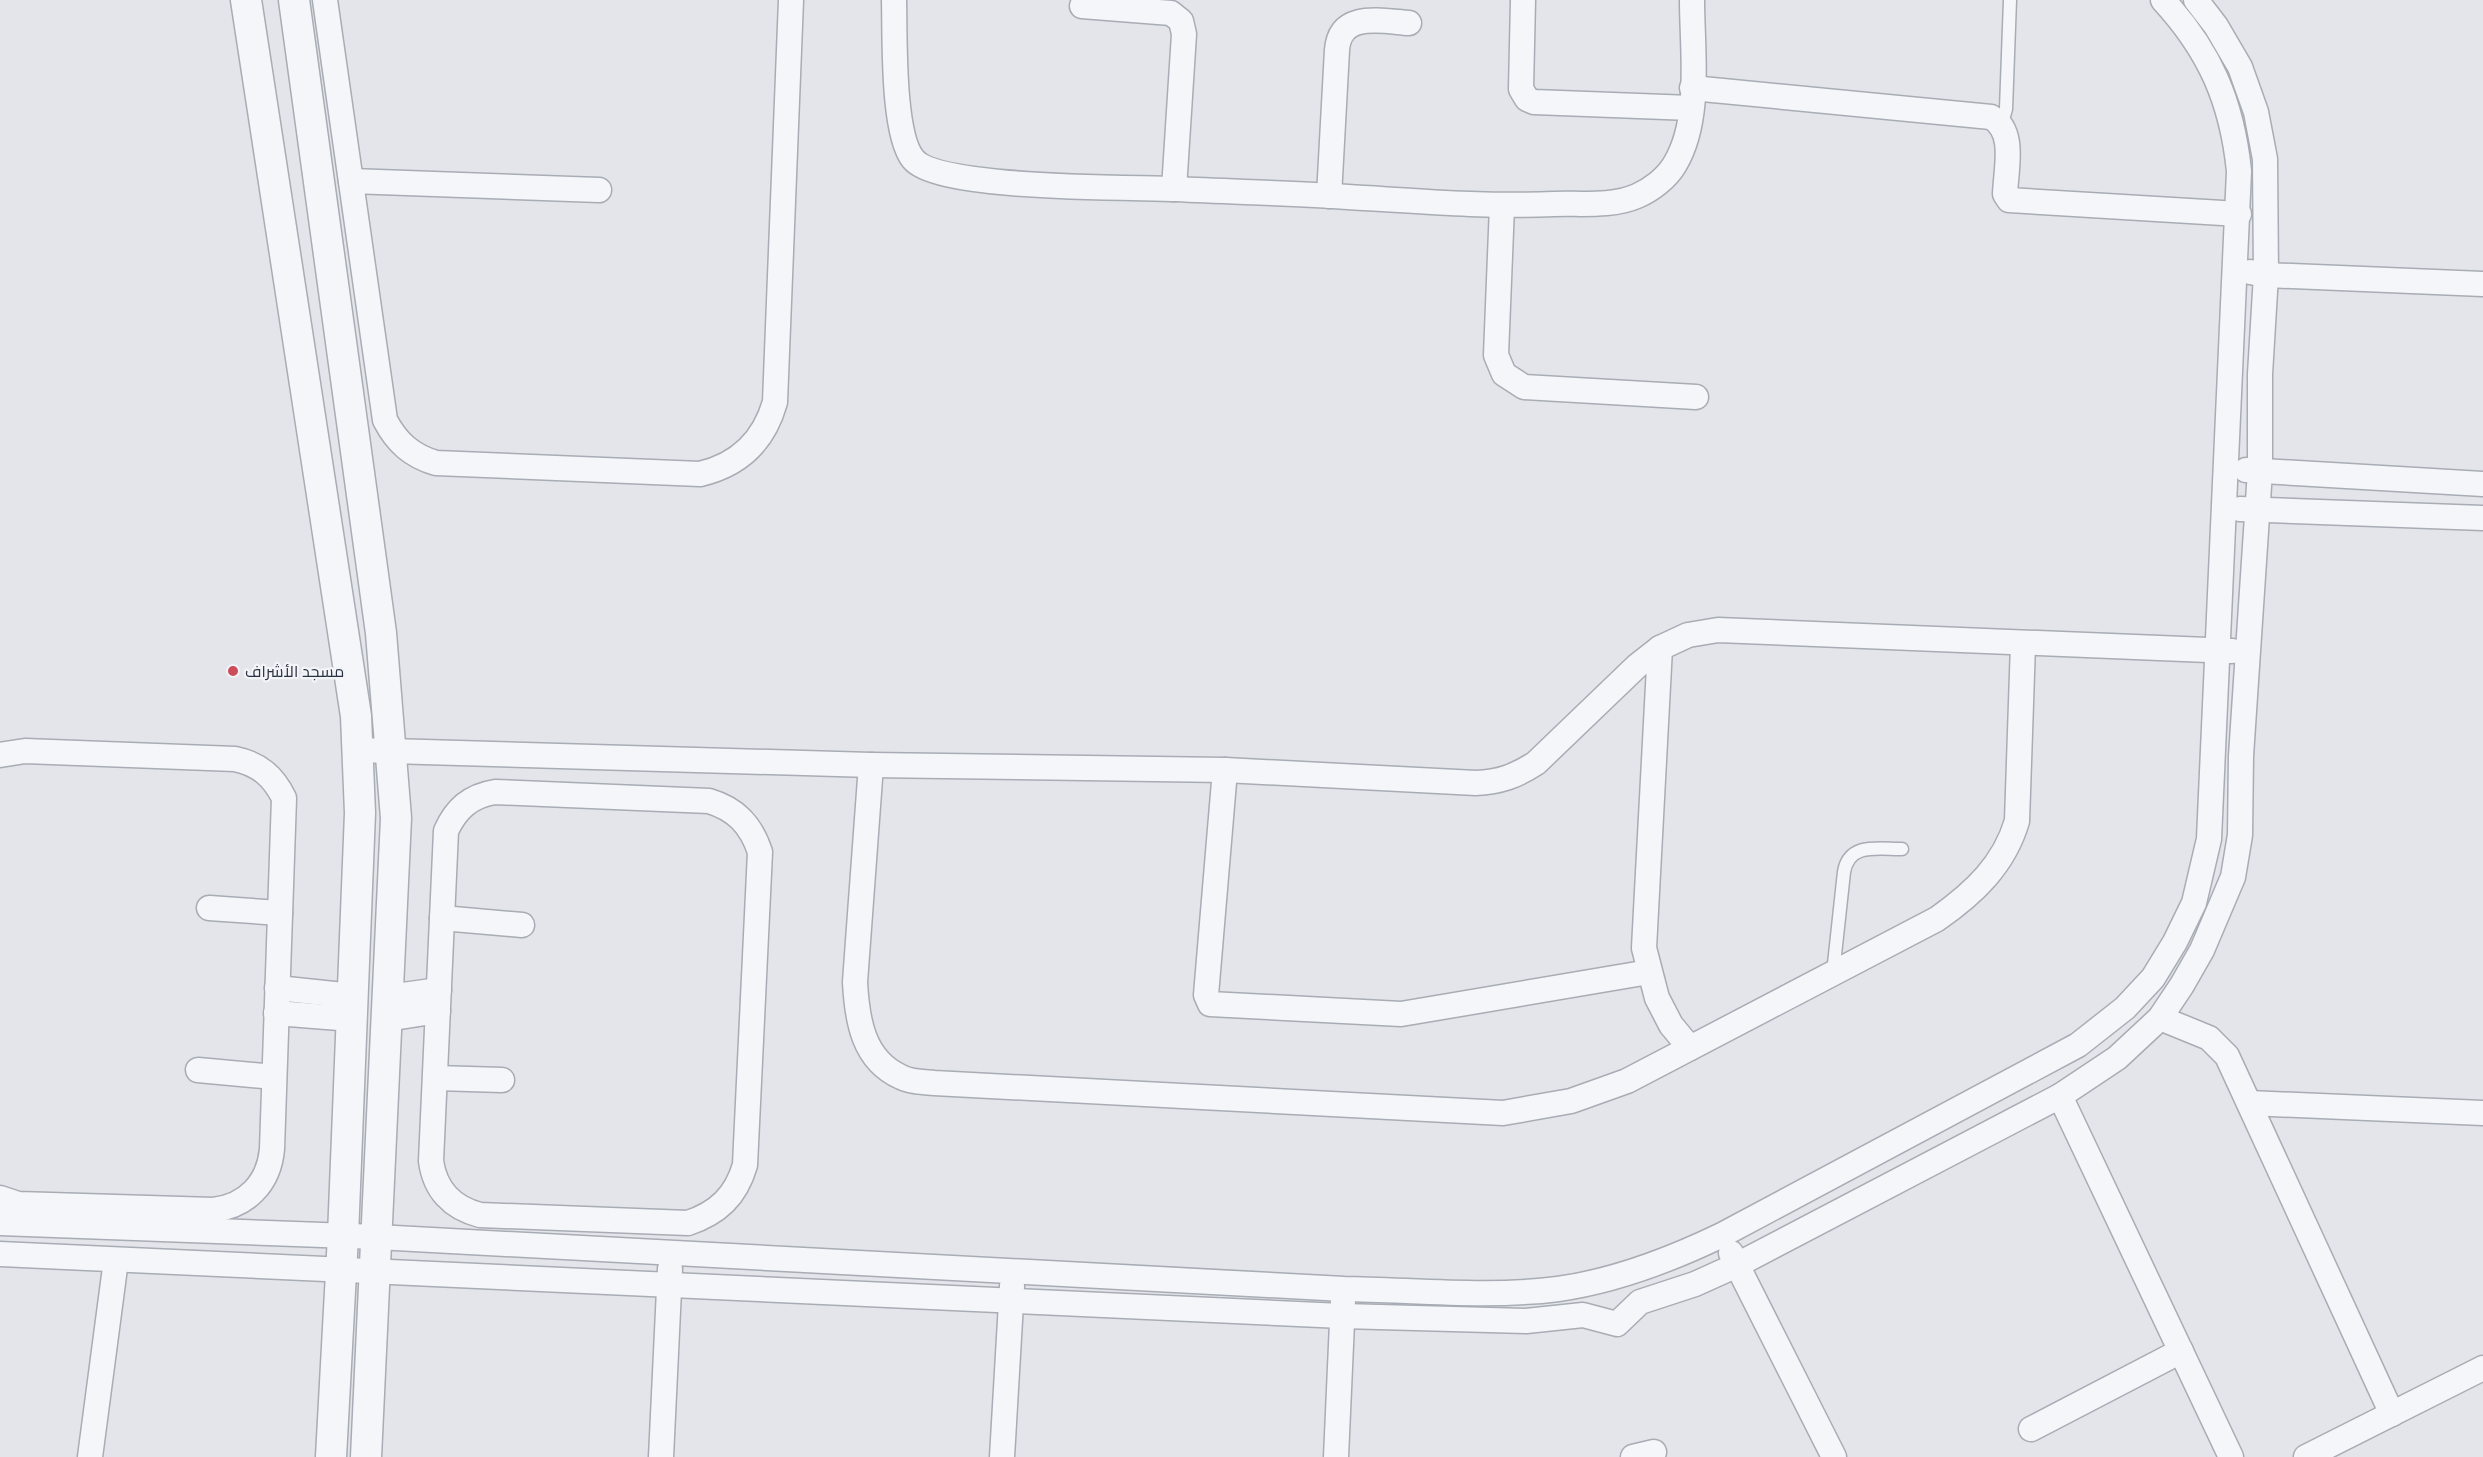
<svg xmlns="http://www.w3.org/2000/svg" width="2483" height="1457" font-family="Karla,Cairo,sans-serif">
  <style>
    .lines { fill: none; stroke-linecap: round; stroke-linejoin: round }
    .service-casing { stroke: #a8acb4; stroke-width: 15 }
    .minor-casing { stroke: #a8acb4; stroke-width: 27 }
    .tertiary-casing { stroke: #a8acb4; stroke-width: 33 }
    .service { stroke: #f5f6f9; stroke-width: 12 }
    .minor { stroke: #f5f6f9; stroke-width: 24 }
    .tertiary { stroke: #f5f6f9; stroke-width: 30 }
    .poi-dot { fill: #ca4d59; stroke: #f2f4f8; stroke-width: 2 }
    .labels { text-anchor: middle; stroke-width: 4.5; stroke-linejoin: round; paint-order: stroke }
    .poi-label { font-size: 16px; fill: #2b3242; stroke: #f2f4f8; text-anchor: start }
  </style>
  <rect width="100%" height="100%" fill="#e3e5ea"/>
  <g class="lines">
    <!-- service casing -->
    <g class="service-casing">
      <g id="service">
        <polyline points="2002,123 2006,109 2010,0"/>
        <path d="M1833 973 1844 872C1849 842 1879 849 1902 849"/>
      </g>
    </g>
    <!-- minor casing -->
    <g class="minor-casing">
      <g id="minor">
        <path d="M325 0 385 420C397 443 412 456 436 463L700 474C739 465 764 441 775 402L791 0"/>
        <path d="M894 0C895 35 892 133 913 159 938 190 1130 187 1176 189 1233 192 1291 193 1348 197 1417 201 1485 207 1554 204 1580 203 1612 207 1637 196 1651 190 1667 178 1675 164 1702 119 1692 51 1692 0"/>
        <polyline points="1523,0 1521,89 1527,99 1534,102 1691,108"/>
        <polyline points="1082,6 1171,13 1181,21 1184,34 1174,189"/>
        <path d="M1692 88 1991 117C2016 131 2006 168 2005 194L2009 200 2239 214"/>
        <polyline points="351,181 599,190"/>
        <path d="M1329 196 1337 50C1340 11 1381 21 1409 23"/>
        <polyline points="1502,206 1496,355 1504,374 1524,387 1696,397"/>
        <polyline points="2250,272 2266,275 2483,284"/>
        <polyline points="2246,470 2483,484"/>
        <polyline points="2240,509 2483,518"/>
        <polyline points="1660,648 1644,948 1657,998 1671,1025 1690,1048"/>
        <path d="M356 750 871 765 1225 770 1476 783C1500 782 1516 776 1536 763L1637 666 1660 648 1688 635 1718 630 2232 651"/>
        <path d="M0 755 25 751 235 759C259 764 273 776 284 798L272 1149C269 1183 247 1206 213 1210L18 1204 0 1198"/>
        <path d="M871 765 855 982C857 1020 863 1060 901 1077 910 1082 924 1082 934 1083L1503 1113 1571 1101 1627 1081 1937 919C1974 893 2004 865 2017 821L2023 644"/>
        <polyline points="1225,770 1206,995 1210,1004 1401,1014 1649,972"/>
        <path d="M495 792 709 801C736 809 751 825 760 852L745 1165C736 1196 718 1213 688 1223L480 1215C452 1208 435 1190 431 1161L446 831C456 809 470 796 495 792Z"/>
        <polyline points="209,908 280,913"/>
        <polyline points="442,918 522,925"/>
        <polyline points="277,988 353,996"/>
        <polyline points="388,997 439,990"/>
        <polyline points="276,1013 352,1019"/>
        <polyline points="2160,1018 2209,1038 2227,1056 2392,1414"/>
        <polyline points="387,1019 438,1011"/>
        <polyline points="198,1070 274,1077"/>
        <polyline points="436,1078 502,1080"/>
        <polyline points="2060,1096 2231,1457"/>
        <polyline points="2249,1103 2483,1113"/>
        <path d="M0 1223 377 1237 1344 1289C1414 1290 1488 1298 1558 1289 1616 1281 1670 1260 1722 1235L2078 1045 2125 1008 2153 978 2175 942 2194 903 2209 839 2239 171C2232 102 2210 51 2163 0"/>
        <polyline points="1731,1253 1834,1457"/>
        <polyline points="0,1254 1342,1316 1526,1321 1583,1315 1617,1324 1640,1302 1695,1284 1737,1265 2060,1096 2117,1058 2160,1018 2182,985 2202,950 2233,877 2240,835 2241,756 2260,471 2260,374 2266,275 2265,159 2256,112 2240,67 2216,26 2196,0"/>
        <polyline points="2031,1429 2181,1351"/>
        <polyline points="90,1457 116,1260"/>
        <polyline points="661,1457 670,1269"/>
        <polyline points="1002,1457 1012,1286"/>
        <polyline points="1336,1457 1343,1300"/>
        <polyline points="1633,1457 1654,1452"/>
        <polyline points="2306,1457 2483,1368"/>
      </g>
    </g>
    <!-- tertiary casing -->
    <g class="tertiary-casing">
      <g id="tertiary">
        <polyline points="246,0 356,716 360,813 343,1236 331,1457"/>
        <polyline points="294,0 381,633 396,818 366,1457"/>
      </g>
    </g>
    <!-- service -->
    <use href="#service" class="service"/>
    <!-- minor -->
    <use href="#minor" class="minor"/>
    <!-- tertiary -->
    <use href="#tertiary" class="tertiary"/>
  </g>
  <!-- markers -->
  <circle class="poi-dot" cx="233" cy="671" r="6"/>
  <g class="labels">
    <!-- poi labels -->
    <g class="poi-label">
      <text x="245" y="677">مسجد الأشراف</text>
    </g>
  </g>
</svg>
